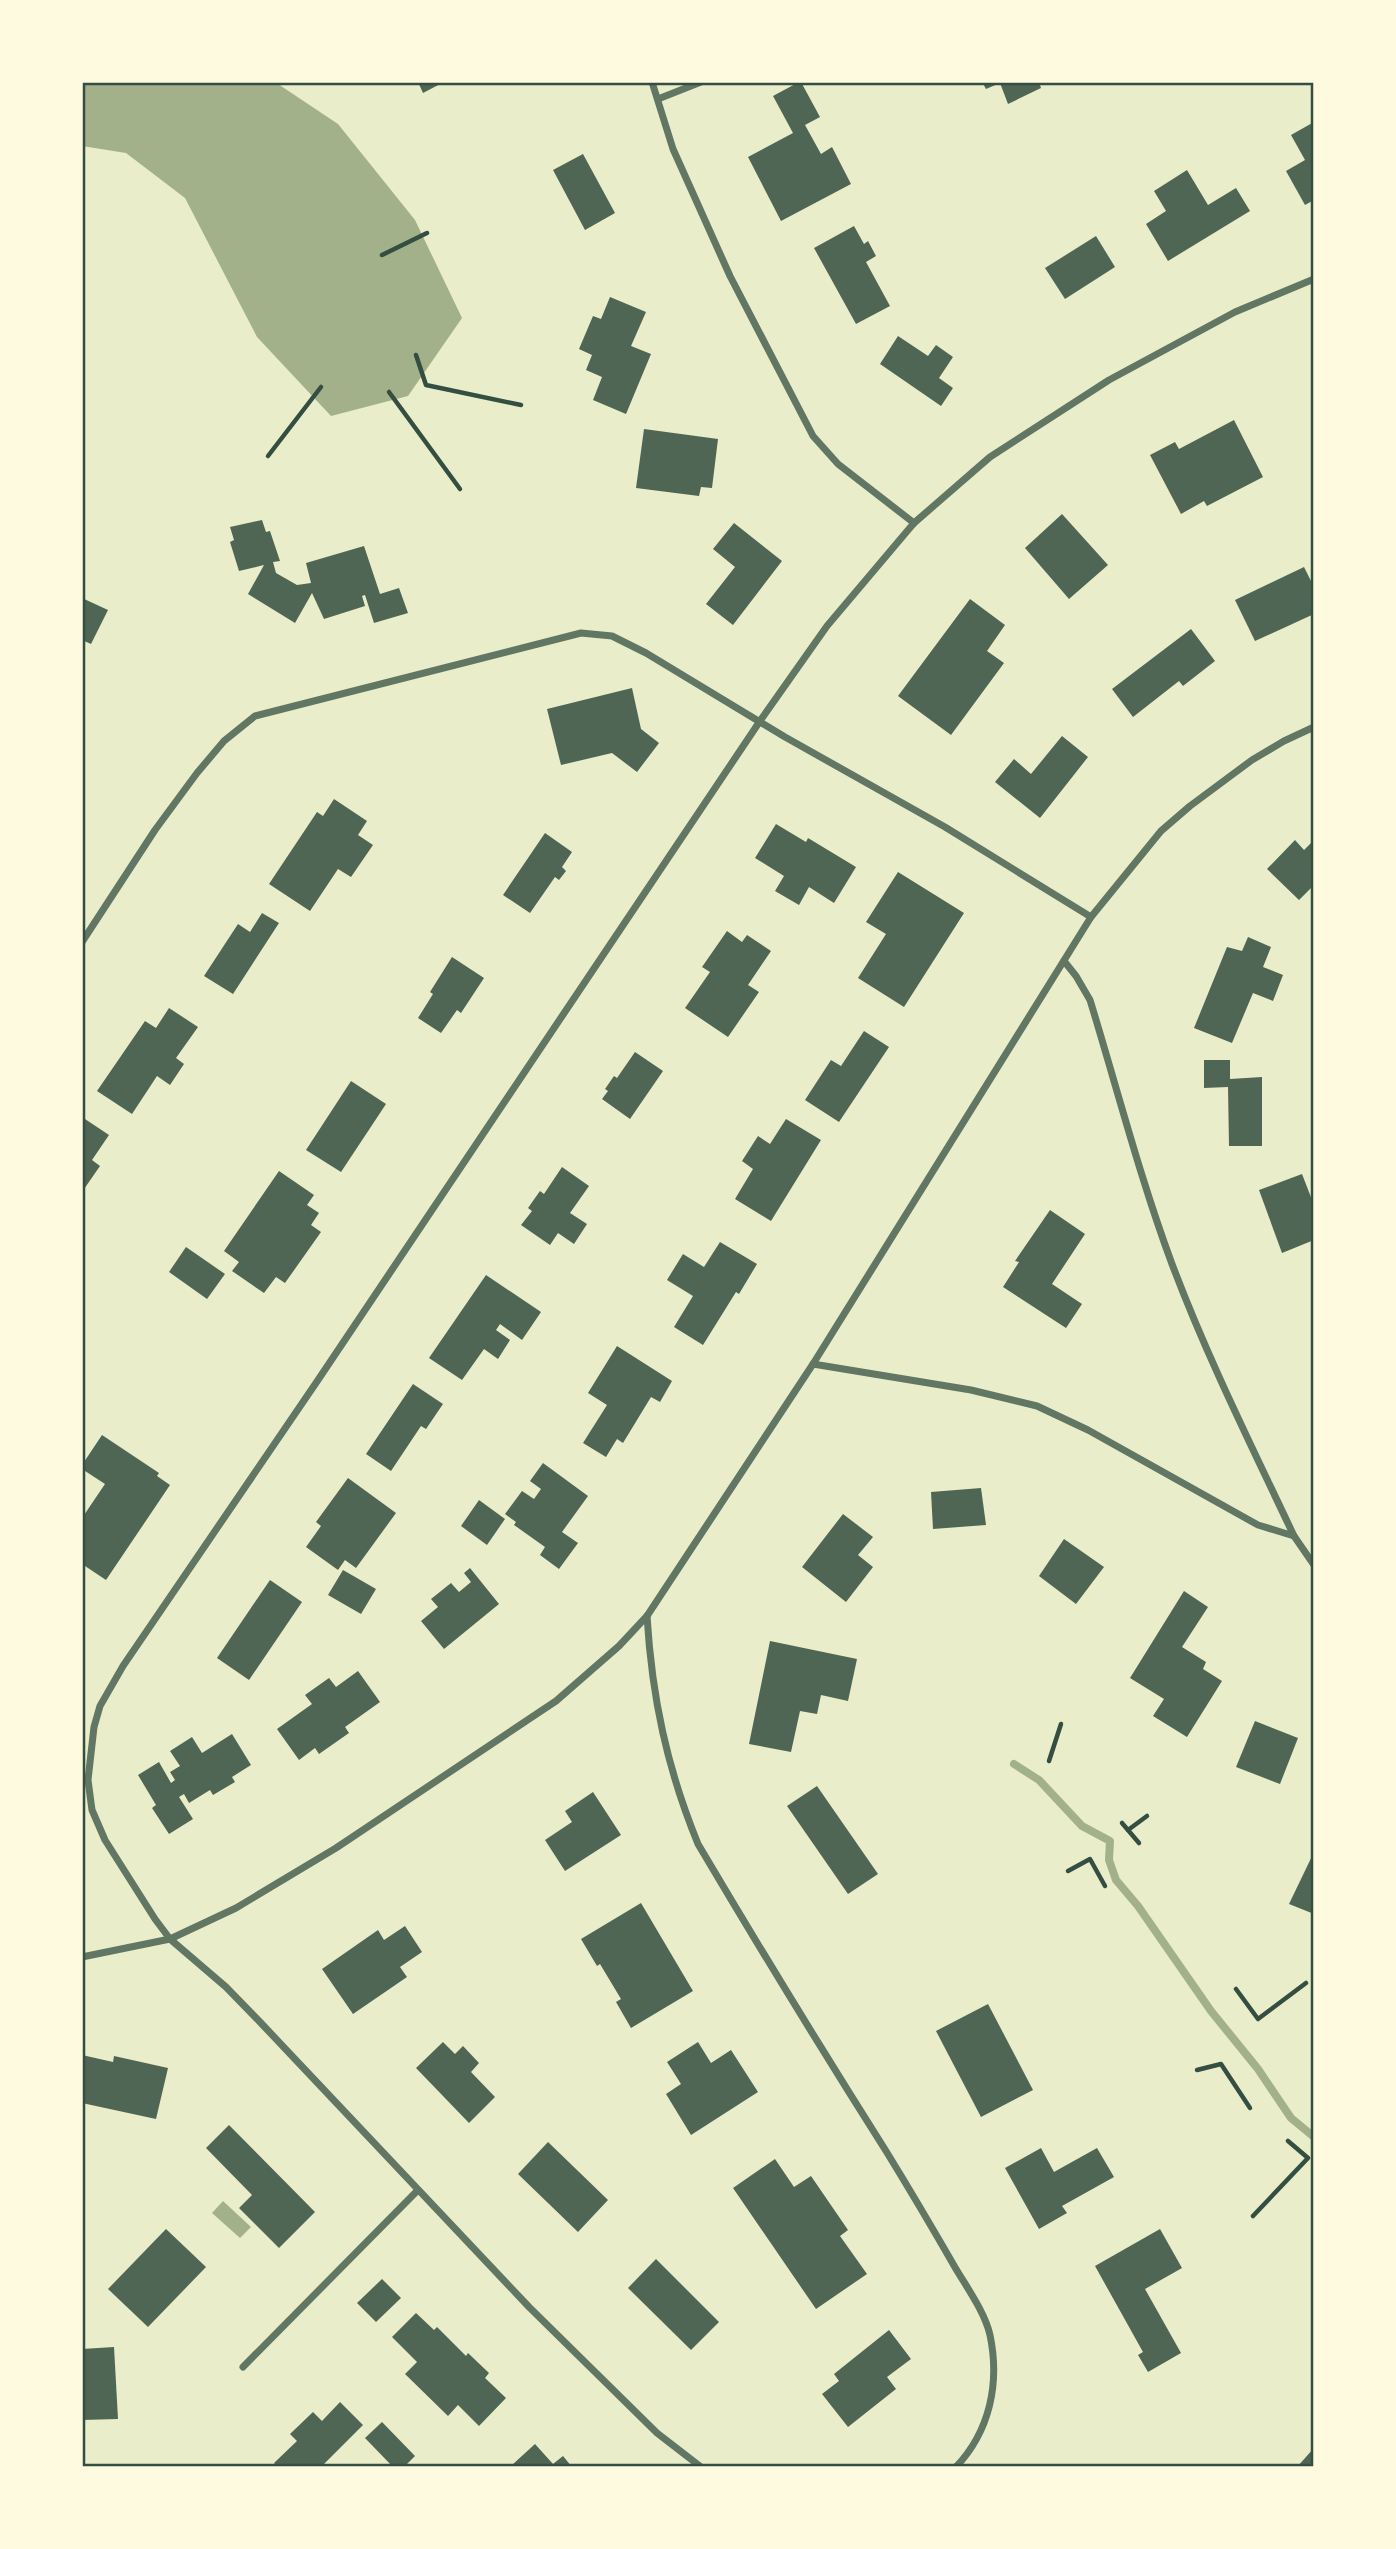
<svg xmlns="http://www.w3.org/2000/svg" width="1396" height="2549" font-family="'Libre Baskerville',serif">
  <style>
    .water { fill: #a3b18a }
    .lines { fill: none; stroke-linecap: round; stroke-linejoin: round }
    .stream { stroke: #a3b18a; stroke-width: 8 }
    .building { fill: #4f6655 }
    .path { stroke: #344e41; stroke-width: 4.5 }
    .minor { stroke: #617663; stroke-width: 7 }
    .neatline { fill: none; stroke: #344e41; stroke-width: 2.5 }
  </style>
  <rect width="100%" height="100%" fill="#e9edc9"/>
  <!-- water -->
  <g class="water">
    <polygon points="82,82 275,82 338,124 415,220 462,318 408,396 331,416 257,337 185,198 126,153 82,146"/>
    <polygon points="223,2201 251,2227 240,2238 212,2213"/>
  </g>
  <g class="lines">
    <!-- stream -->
    <polyline class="stream" points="1014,1764 1039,1780 1082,1826 1110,1841 1109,1860 1116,1880 1138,1906 1211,2011 1258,2069 1291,2118 1314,2137"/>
  </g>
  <!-- building -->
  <g class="building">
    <polygon points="418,82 444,82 423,93"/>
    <polygon points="799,82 801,82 820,117 805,125 821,154 832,147 851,184 781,221 748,157 793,133 773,96"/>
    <polygon points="982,82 1039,82 1041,88 1008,104 1000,83 986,89"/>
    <polygon points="1314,122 1314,200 1305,205 1286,171 1305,160 1291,135"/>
    <polygon points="583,154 615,213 585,230 553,170"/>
    <polygon points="1187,170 1208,205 1236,188 1250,211 1168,261 1146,224 1166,211 1154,191"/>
    <polygon points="854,226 864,244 868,241 876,256 866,262 890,306 856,324 814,248"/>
    <polygon points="1096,236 1115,267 1065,299 1045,268"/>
    <polygon points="610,297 646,312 631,346 651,354 626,414 593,400 602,377 586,370 592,355 579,349 593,316 601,319"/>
    <polygon points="898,336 928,356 936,345 953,357 939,378 953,388 941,406 880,364"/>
    <polygon points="1234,420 1263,477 1207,506 1204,501 1181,514 1150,455 1175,442 1179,449"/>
    <polygon points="644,429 718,439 712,488 701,487 699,496 636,488"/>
    <polygon points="1062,514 1108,565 1069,599 1025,548"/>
    <polygon points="262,520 266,532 270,531 280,561 273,562 276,573 297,585 311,583 306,563 364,546 380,594 399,588 408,613 374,623 365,595 362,596 365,606 324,619 312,593 295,623 248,594 264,565 239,571 230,542 234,540 230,527"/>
    <polygon points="734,523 782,561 733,625 706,604 735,567 713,549"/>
    <polygon points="1304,567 1314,587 1314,614 1255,641 1235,600"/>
    <polygon points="82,598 108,610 91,644 82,640"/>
    <polygon points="970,599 1005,625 987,651 1004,663 951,735 898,696"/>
    <polygon points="1191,629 1215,661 1183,686 1179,681 1133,717 1112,689"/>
    <polygon points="632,688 641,729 659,743 637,772 612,753 561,765 547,709"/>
    <polygon points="1062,736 1088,757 1040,818 995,782 1014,759 1031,774"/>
    <polygon points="334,799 367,821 358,835 373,845 351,877 338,869 310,911 269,884 317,812 323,816"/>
    <polygon points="776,824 806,842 808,838 856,867 834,903 809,887 799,905 775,891 784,876 755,858"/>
    <polygon points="545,833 572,852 562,867 566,871 559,880 555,877 530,913 503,895"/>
    <polygon points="1295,840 1304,850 1314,840 1314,885 1299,900 1267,869"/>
    <polygon points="898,872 964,913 904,1007 858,978 886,934 866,922"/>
    <polygon points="262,913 279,923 233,994 204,976 238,924 250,932"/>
    <polygon points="727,931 742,942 747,935 771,951 748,985 759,992 728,1037 685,1008 710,972 702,967"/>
    <polygon points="1248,937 1271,947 1263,967 1283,975 1273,1001 1253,993 1232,1043 1194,1028 1227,947 1242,951"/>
    <polygon points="452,957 484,978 461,1013 457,1010 441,1033 418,1018 433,994 430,992"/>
    <polygon points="169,1008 198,1027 176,1058 184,1064 170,1085 157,1076 132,1114 97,1091 145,1021 156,1028"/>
    <polygon points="864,1031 889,1047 839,1122 805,1100 831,1060 841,1066"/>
    <polygon points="635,1052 663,1071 630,1119 602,1099 608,1091 605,1089 614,1076 617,1078"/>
    <polygon points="1204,1060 1230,1060 1230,1079 1262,1077 1262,1146 1229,1146 1228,1087 1204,1088"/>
    <polygon points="351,1081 386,1104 341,1172 306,1150"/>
    <polygon points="82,1117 109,1135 92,1160 100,1166 82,1192"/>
    <polygon points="786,1119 821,1140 771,1221 735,1199 753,1169 742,1161 758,1136 770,1144"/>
    <polygon points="562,1167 589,1186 570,1213 587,1224 574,1244 558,1233 550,1245 521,1225 532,1211 528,1208 540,1191 544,1194"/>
    <polygon points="279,1171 314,1195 307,1205 319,1213 311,1225 321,1232 285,1283 276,1277 264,1293 232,1271 239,1262 224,1251"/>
    <polygon points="1302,1174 1314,1205 1314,1240 1282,1253 1259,1190"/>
    <polygon points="1050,1210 1085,1234 1052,1284 1082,1304 1066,1328 1003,1287 1019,1262 1015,1261"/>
    <polygon points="720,1242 757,1264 739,1294 736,1292 703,1345 674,1327 693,1296 667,1280 683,1254 704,1267"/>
    <polygon points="186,1247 225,1274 207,1299 169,1272"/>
    <polygon points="486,1275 541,1312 522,1340 500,1324 496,1330 510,1340 498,1359 484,1349 462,1380 429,1358"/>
    <polygon points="617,1346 672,1381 660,1402 651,1397 623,1443 617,1439 606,1457 583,1443 607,1405 588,1393"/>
    <polygon points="413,1384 443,1404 426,1429 421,1426 391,1471 366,1454"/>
    <polygon points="102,1435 159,1473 157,1476 170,1485 106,1580 82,1564 82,1518 105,1484 82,1469 82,1465"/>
    <polygon points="543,1463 588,1496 562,1532 578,1543 559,1569 540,1555 545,1547 514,1525 516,1522 505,1514 522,1491 534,1499 541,1489 530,1481"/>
    <polygon points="348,1478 396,1513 356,1568 345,1560 338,1570 306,1547 321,1526 316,1522"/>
    <polygon points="981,1488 986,1525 933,1529 931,1492"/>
    <polygon points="479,1500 505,1519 487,1545 461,1526"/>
    <polygon points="843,1514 873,1537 858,1555 873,1567 846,1602 802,1567"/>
    <polygon points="1064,1539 1104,1567 1076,1604 1039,1576"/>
    <polygon points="470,1568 499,1604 444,1649 421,1621 438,1607 431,1599 451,1583 459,1592 471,1582 464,1573"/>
    <polygon points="343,1570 376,1589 361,1614 328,1595"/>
    <polygon points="270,1580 302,1602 249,1680 217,1658"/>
    <polygon points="1184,1591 1208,1607 1182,1647 1206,1662 1203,1669 1222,1681 1187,1737 1153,1716 1164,1699 1130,1678"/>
    <polygon points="770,1641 857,1659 848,1701 821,1695 817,1714 800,1711 791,1752 749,1744"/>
    <polygon points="358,1671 380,1702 345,1727 349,1733 319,1754 315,1748 299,1760 277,1729 312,1704 305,1695 329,1678 336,1687"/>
    <polygon points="1255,1721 1298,1738 1280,1784 1236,1767"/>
    <polygon points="232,1734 251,1765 232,1777 235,1782 213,1795 210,1790 189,1803 184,1794 179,1797 193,1819 169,1834 152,1808 156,1805 138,1775 159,1762 171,1783 175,1780 170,1772 180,1766 170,1751 192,1737 202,1753"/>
    <polygon points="817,1786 878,1874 848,1894 787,1806"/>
    <polygon points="593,1792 621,1835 565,1871 545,1840 572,1822 565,1811"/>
    <polygon points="1314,1852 1314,1914 1289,1904"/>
    <polygon points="641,1903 693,1991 631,2028 616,2002 621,1999 600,1964 597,1966 581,1939"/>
    <polygon points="405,1926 422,1952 400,1967 407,1977 353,2014 322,1969 378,1930 384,1940"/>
    <polygon points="988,2004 1033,2090 981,2117 936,2031"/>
    <polygon points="443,2042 455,2054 463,2046 479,2063 471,2072 495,2097 469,2123 416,2068"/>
    <polygon points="698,2042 711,2063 731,2050 758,2092 691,2135 666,2094 681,2084 667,2062"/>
    <polygon points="82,2055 113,2062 114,2056 168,2068 156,2119 82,2103"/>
    <polygon points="229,2125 315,2212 279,2248 239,2208 252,2195 206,2148"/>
    <polygon points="548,2142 608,2200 578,2232 518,2174"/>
    <polygon points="1041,2148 1054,2172 1097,2148 1114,2177 1062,2206 1067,2213 1039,2229 1005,2168"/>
    <polygon points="775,2159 794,2187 811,2176 848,2230 840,2236 867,2274 816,2309 733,2188"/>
    <polygon points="166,2229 206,2267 148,2327 108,2289"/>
    <polygon points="1160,2229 1182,2268 1145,2289 1181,2353 1148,2372 1138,2355 1143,2352 1095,2266"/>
    <polygon points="656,2259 719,2322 691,2350 628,2288"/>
    <polygon points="382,2279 401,2298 376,2322 357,2303"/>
    <polygon points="416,2313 434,2330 437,2327 466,2356 468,2353 489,2373 485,2378 506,2398 479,2426 458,2405 448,2416 405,2374 417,2362 392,2337"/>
    <polygon points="889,2330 911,2359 887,2377 896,2389 848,2427 822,2394 839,2381 834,2374"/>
    <polygon points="114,2347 118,2419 82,2420 82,2349"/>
    <polygon points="340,2402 363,2425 321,2467 277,2467 274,2463 297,2441 290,2434 313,2412 322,2421"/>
    <polygon points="382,2422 415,2456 404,2467 393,2467 365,2438"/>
    <polygon points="535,2444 553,2464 563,2456 572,2467 514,2467 512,2465"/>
    <polygon points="1314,2448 1314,2467 1297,2467"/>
  </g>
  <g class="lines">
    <!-- path -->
    <g class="path">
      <polyline points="382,255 427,233"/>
      <polyline points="416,355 426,385 521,405"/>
      <polyline points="389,392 460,489"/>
      <polyline points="268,456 321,387"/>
      <polyline points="1049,1761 1061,1724"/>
      <polyline points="1122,1823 1139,1843"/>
      <polyline points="1128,1830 1147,1816"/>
      <polyline points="1068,1871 1090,1859 1105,1886"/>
      <polyline points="1236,1989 1258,2019 1306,1983"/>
      <polyline points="1197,2070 1221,2064 1250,2108"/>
      <polyline points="1253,2216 1308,2158 1288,2141"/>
    </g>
    <!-- minor -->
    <g class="minor">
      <polyline points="652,82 673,149 730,276 813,436 838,464 914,523"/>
      <polyline points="658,99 701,82"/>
      <polyline points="82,942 155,830 197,773 224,741 255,716 581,633 612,636 646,653 785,737 945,827 1091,917"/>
      <path d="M1064 961 1076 976 1090 1000C1117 1088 1140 1178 1172 1264 1207 1357 1252 1447 1294 1536"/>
      <polyline points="813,1364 971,1390 1037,1406 1088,1430 1258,1525 1294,1536 1314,1565"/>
      <path d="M647 1616C652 1698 667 1768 698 1844 759 1947 822 2050 886 2151 910 2190 933 2229 956 2269 968 2289 985 2313 990 2335 1000 2383 990 2431 956 2467"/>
      <polyline points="82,1957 170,1939 236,1908 336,1848 556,1701 619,1646 647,1616 813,1364 1091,917 1161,831 1190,806 1252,760 1284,741 1314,727"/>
      <polyline points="243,2367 417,2191"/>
      <polyline points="701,2467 657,2433 529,2307 260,2022 226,1987 170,1939 155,1919 105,1840 92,1810 88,1780 94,1727 100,1706 123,1666 318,1380 760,721 827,626 914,523 990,457 1109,380 1235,312 1314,279"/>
    </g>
  </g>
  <!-- border -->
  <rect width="1396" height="2549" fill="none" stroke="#fefae0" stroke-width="168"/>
  <rect x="84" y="84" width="1228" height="2381" class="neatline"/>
</svg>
